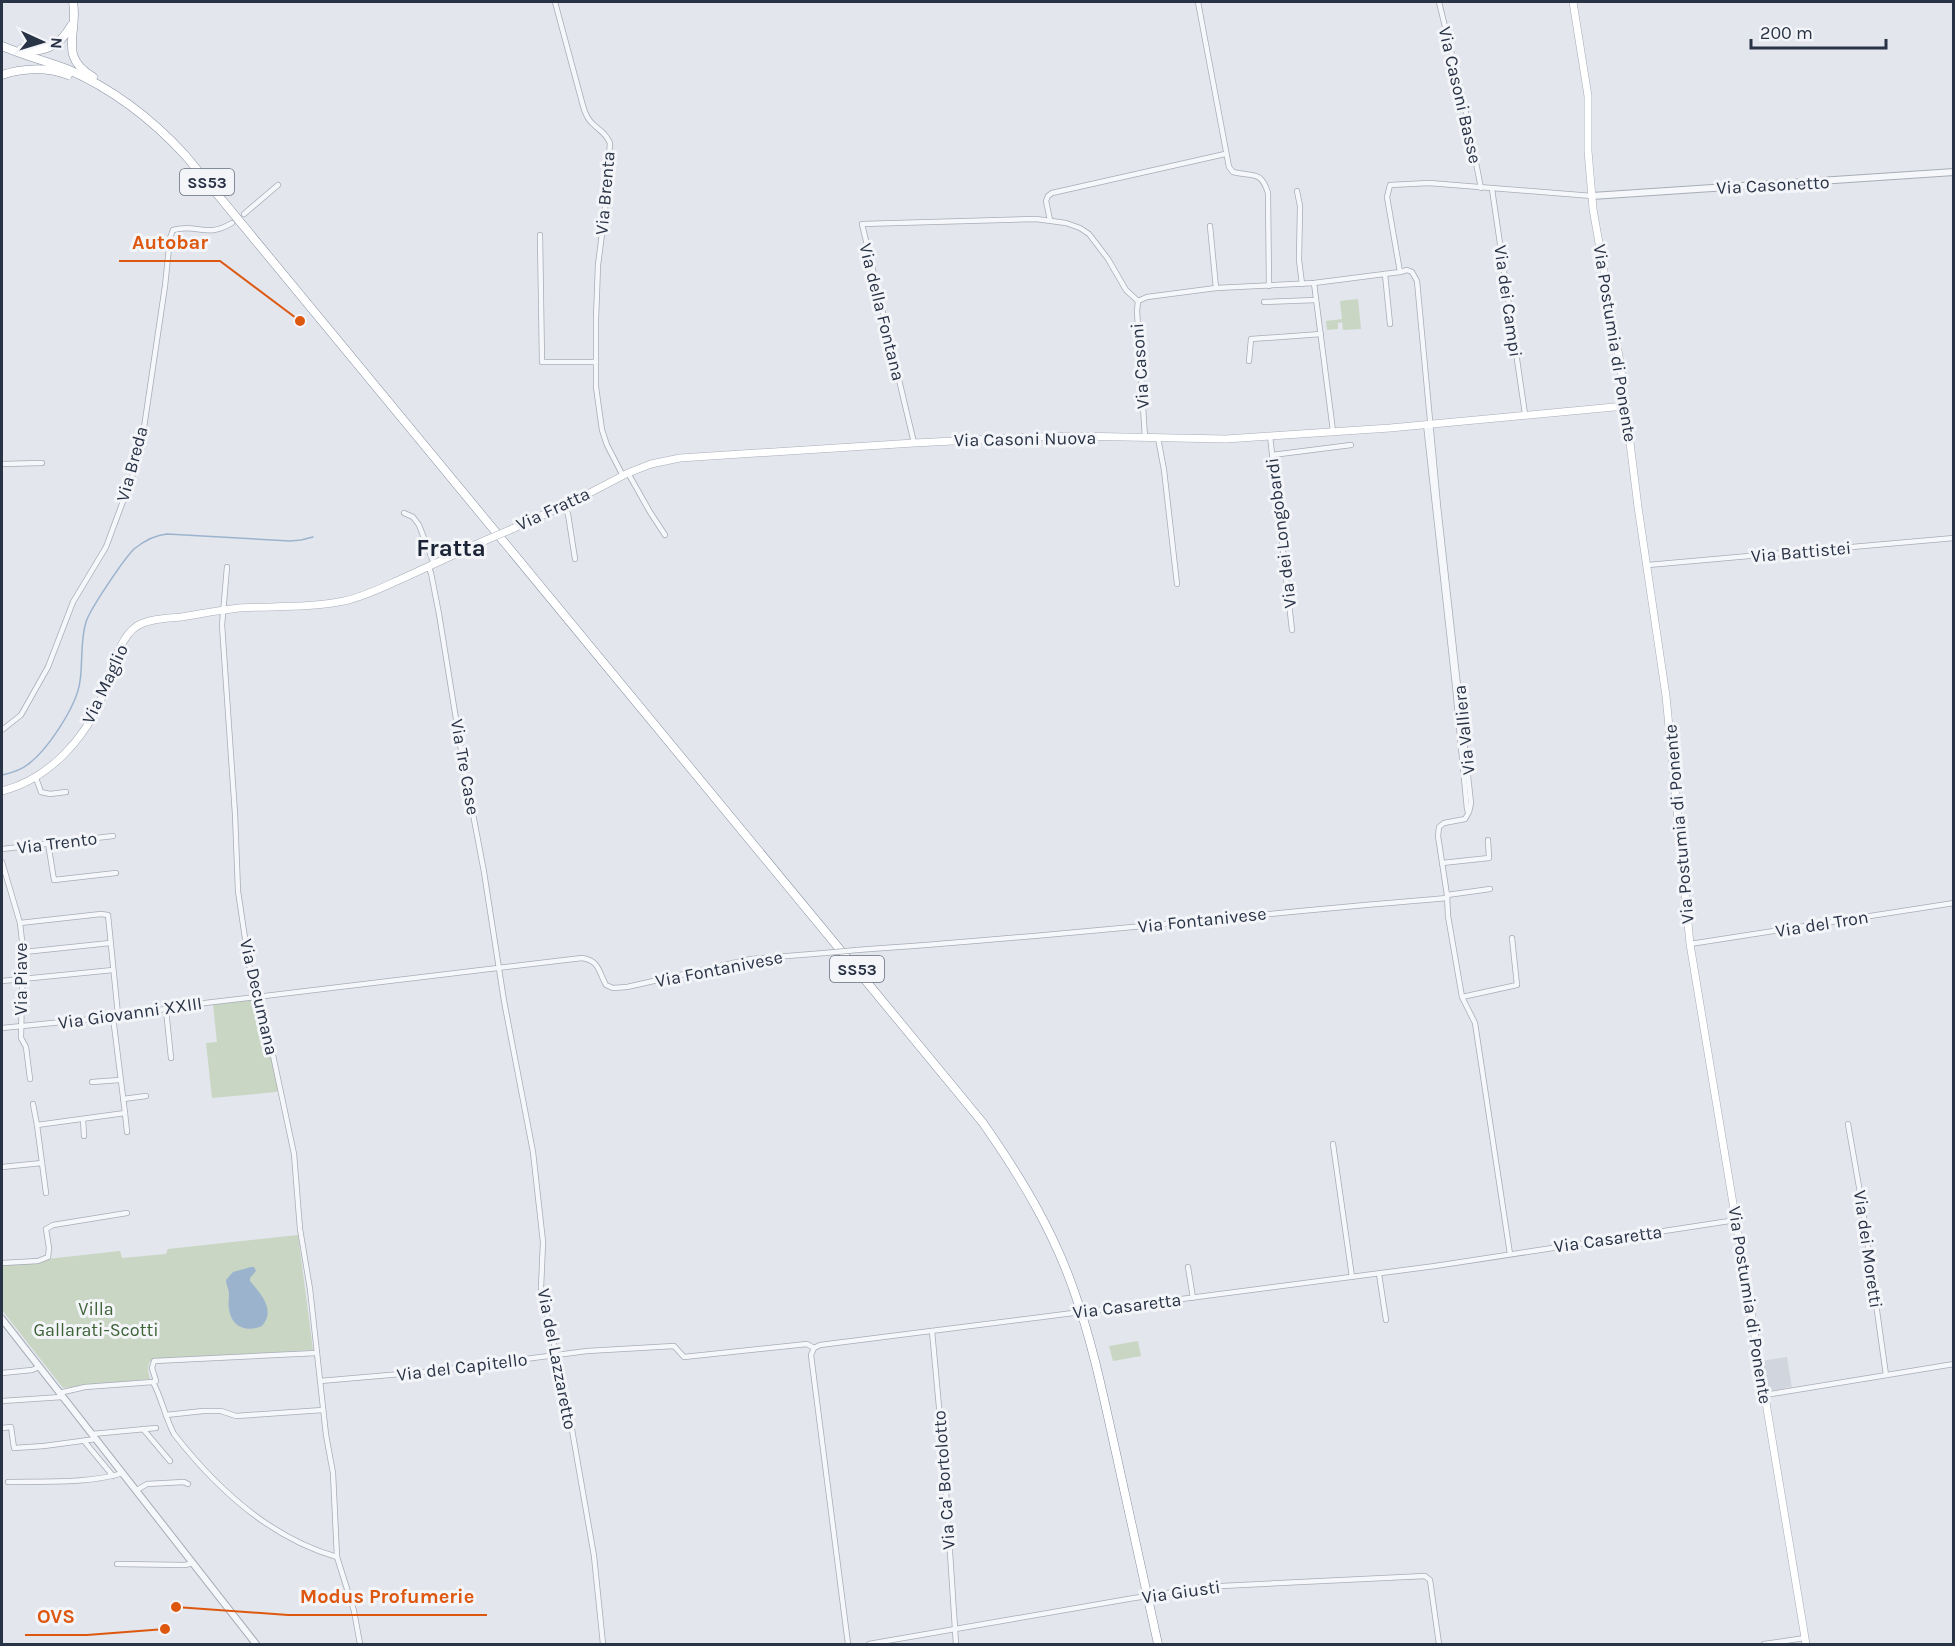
<svg xmlns="http://www.w3.org/2000/svg" width="1955" height="1646" font-family="Karla,sans-serif">
  <style>
    .built { fill: #d1d5de }
    .green { fill: #c8d6c3 }
    .water { fill: #9cb3ce }
    .lines { fill: none; stroke-linecap: round; stroke-linejoin: round }
    .stream { stroke: #9cb3ce; stroke-width: 1.5 }
    .minor-casing { stroke: #a7adb7; stroke-width: 6 }
    .tertiary-casing { stroke: #a7adb7; stroke-width: 8 }
    .secondary-casing { stroke: #a7adb7; stroke-width: 8 }
    .trunk-casing { stroke: #8993a4; stroke-width: 9 }
    .minor { stroke: #f6f7fa; stroke-width: 4.5 }
    .tertiary { stroke: #f6f7fa; stroke-width: 6 }
    .secondary { stroke: #fff; stroke-width: 7 }
    .trunk { stroke: #fff; stroke-width: 8 }
    .minor-bridge-casing { stroke: #a7adb7; stroke-width: 6; stroke-linecap: butt }
    .secondary-bridge-casing { stroke: #a7adb7; stroke-width: 8; stroke-linecap: butt }
    .minor-bridge { stroke: #f6f7fa; stroke-width: 4.5 }
    .secondary-bridge { stroke: #fff; stroke-width: 7 }
    .labels { text-anchor: middle; stroke-width: 6; stroke-linejoin: round; paint-order: stroke }
    .shield { fill: #f3f5f9; stroke: #666d7c; stroke-width: 1.5 }
    .shield-label { font-size: 16px; font-weight: bold; fill: #293346 }
    .street-label { font-size: 18px; fill: #293346; stroke: #f3f5f9 }
    .park-label { font-size: 18px; fill: #3d6236; stroke: #f3f5f9 }
    .district-label { font-size: 24px; font-weight: bold; fill: #1b2436; stroke: #f3f5f9 }
    .leader { fill: none; stroke: #de570f; stroke-width: 2 }
    .callout-dot { fill: #de570f; stroke: #f3f5f9; stroke-width: 2 }
    .callout-label { font-size: 20px; text-anchor: middle; font-weight: bold; fill: #de570f; stroke: #f3f5f9; stroke-width: 6; stroke-linejoin: round; paint-order: stroke }
  </style>
  <rect width="100%" height="100%" fill="#e3e6ec"/>
  <!-- built -->
  <polygon class="built" points="1787,1357 1792,1388 1787,1387 1784,1389 1770,1391 1766,1388 1761,1361"/>
  <!-- green -->
  <g class="green">
    <polygon points="1358,299 1361,329 1343,330 1342,322 1338,323 1338,329 1327,330 1326,321 1342,319 1340,301"/>
    <polygon points="250,1000 256,1002 259,1012 279,1089 276,1092 212,1098 206,1043 217,1042 213,1004"/>
    <polygon points="298,1235 313,1350 159,1359 149,1362 148,1371 150,1379 63,1388 2,1310 2,1264 120,1251 122,1258 166,1254 168,1249"/>
    <polygon points="1138,1341 1141,1356 1113,1361 1109,1346"/>
  </g>
  <!-- water -->
  <path class="water" d="M251 1267H254L256 1271 250 1278V1281C261 1294 276 1310 262 1326 247 1333 231 1327 229 1309 228 1304 229 1299 229 1294 229 1289 226 1285 226 1280L233 1272Z"/>
  <g class="lines">
    <!-- stream -->
    <path class="stream" d="M2 775C10 773 20 771 27 765 47 751 77 706 80 681 83 662 80 641 86 622 90 609 124 559 134 549 144 541 154 535 167 534L290 541 301 540 313 537"/>
    <!-- minor casing -->
    <g class="minor-casing">
      <g id="minor">
        <path d="M555 2 583 106C585 113 588 120 593 124 601 132 605 132 610 143L605 210 598 265 596 319V387L602 430 607 445 623 476"/>
        <path d="M1198 2 1229 167 1233 172C1253 177 1261 170 1268 193L1269 286"/>
        <polyline points="1439,2 1466,113 1481,188"/>
        <polyline points="1492,189 1525,414"/>
        <polyline points="1297,191 1300,206 1299,260 1302,284"/>
        <polyline points="244,214 278,185"/>
        <polyline points="1050,220 1046,201 1048,196 1052,193 1225,154"/>
        <polyline points="1210,226 1216,288"/>
        <polyline points="540,235 542,362 596,362"/>
        <polyline points="1400,272 1407,270 1412,272 1417,281 1438,506 1471,803 1469,812 1465,819 1444,823 1439,827 1438,836 1447,895 1448,916 1462,997 1475,1023 1510,1254"/>
        <polyline points="1385,274 1390,324"/>
        <polyline points="1314,283 1333,431"/>
        <polyline points="1264,302 1316,300"/>
        <polyline points="1249,361 1251,339 1321,334"/>
        <polyline points="1426,424 1455,685 1467,809 1468,812"/>
        <polyline points="1270,436 1292,630"/>
        <polyline points="1145,438 1137,311 1138,301 1147,297 1216,288 1314,283 1400,272 1387,197 1390,185 1429,183 1592,196"/>
        <polyline points="1158,438 1164,470 1177,584"/>
        <polyline points="914,443 862,224 1036,219 1066,223 1080,228 1089,234 1108,259 1126,290 1138,301"/>
        <polyline points="1272,455 1351,445"/>
        <polyline points="2,464 42,463"/>
        <polyline points="628,473 650,512 665,535"/>
        <polyline points="563,506 568,514 575,559"/>
        <polyline points="404,513 413,517 419,525 434,564"/>
        <polyline points="1648,565 1954,538"/>
        <polyline points="428,566 431,573 439,614 462,756 484,872 504,1001 533,1152 543,1242 541,1288 567,1401 594,1556 603,1644"/>
        <polyline points="227,567 222,625 235,814 238,891 249,965 270,1041 294,1154 300,1229 310,1289 326,1435 333,1473 337,1557 354,1611 360,1644"/>
        <path d="M2 730 21 715 48 667 73 602 106 547 132 477 142 441 165 286 170 238 173 230C198 223 205 239 232 223"/>
        <polyline points="36,778 41,792 50,794 66,792"/>
        <polyline points="48,843 54,880 116,873"/>
        <polyline points="2,849 113,836"/>
        <polyline points="2,862 20,923 25,967 22,990 21,1038 26,1047 30,1079"/>
        <polyline points="1442,863 1489,858 1488,840"/>
        <polyline points="1447,895 1490,889"/>
        <polyline points="20,923 101,914 108,915 118,1015"/>
        <polyline points="1690,944 1954,903"/>
        <path d="M857 950C1054 937 1251 914 1447 898"/>
        <polyline points="24,952 110,943"/>
        <polyline points="2,981 113,970"/>
        <polyline points="1462,997 1517,985 1512,938"/>
        <polyline points="166,1010 171,1058"/>
        <path d="M2 1028 113 1017 205 1003 582 958C600 961 598 971 606 985L613 988 627 987 751 959 825 953"/>
        <polyline points="92,1082 120,1080"/>
        <polyline points="123,1099 146,1096"/>
        <polyline points="33,1104 37,1125"/>
        <polyline points="125,1113 127,1132"/>
        <polyline points="83,1119 84,1136"/>
        <polyline points="1848,1124 1862,1204 1886,1375"/>
        <polyline points="1333,1144 1352,1277"/>
        <polyline points="2,1167 42,1163"/>
        <polyline points="46,1193 37,1125 125,1113 113,1017"/>
        <polyline points="2,1263 38,1261 48,1257 49,1248 46,1229 53,1225 127,1213"/>
        <polyline points="1188,1267 1193,1298"/>
        <polyline points="1379,1274 1386,1320"/>
        <polyline points="1120,1307 1435,1266 1736,1220"/>
        <polyline points="932,1331 944,1461 956,1644"/>
        <polyline points="2,1373 32,1370 39,1367"/>
        <polyline points="320,1381 424,1372 587,1351 674,1346 684,1357 807,1344 814,1348"/>
        <path d="M153 1382C162 1399 165 1417 174 1434 216 1488 270 1538 337 1557"/>
        <polyline points="59,1393 85,1387 153,1382 156,1381 152,1368 154,1361 317,1353"/>
        <polyline points="1765,1395 1954,1364"/>
        <polyline points="2,1401 62,1397"/>
        <polyline points="166,1415 203,1411 221,1411 236,1416 323,1410"/>
        <polyline points="2,1428 11,1427 14,1448 44,1446 96,1439"/>
        <polyline points="143,1429 170,1461"/>
        <polyline points="92,1434 156,1428"/>
        <polyline points="84,1441 113,1476"/>
        <path d="M8 1482C45 1481 87 1484 123 1473"/>
        <polyline points="137,1490 147,1484 184,1482 188,1484"/>
        <polyline points="117,1564 185,1565 193,1563"/>
        <polyline points="1162,1594 1201,1587 1425,1576 1430,1580 1439,1644"/>
        <polyline points="848,1644 811,1355 814,1348 820,1345 1042,1317"/>
        <polyline points="869,1644 1134,1598"/>
        <polyline points="1764,1644 1805,1638"/>
      </g>
    </g>
    <!-- tertiary casing -->
    <g class="tertiary-casing">
      <g id="tertiary">
        <polyline points="1592,196 1954,172"/>
        <polyline points="2,1319 256,1644"/>
      </g>
    </g>
    <!-- secondary casing -->
    <g class="secondary-casing">
      <g id="secondary">
        <polyline points="1573,2 1588,96 1588,151 1593,209 1620,362 1638,507 1666,696 1690,944 1806,1644"/>
        <polyline points="512,529 578,499 628,473 651,464 680,458 914,443 1033,437 1074,436 1226,439 1270,436 1390,428 1625,406"/>
        <path d="M2 791C49 779 85 739 103 695 111 675 118 638 137 626 148 619 167 618 181 617 200 614 220 610 239 608 274 606 310 608 344 601 363 597 381 588 399 580 428 567 457 553 486 540"/>
      </g>
    </g>
    <!-- trunk casing -->
    <g class="trunk-casing">
      <g id="trunk">
        <path d="M73 2C79 32 57 56 93 77"/>
        <path d="M2 46C23 55 45 61 67 69 113 89 151 118 185 155L983 1123C1020 1176 1053 1230 1074 1291 1093 1344 1104 1399 1116 1453 1130 1517 1144 1581 1158 1644"/>
        <path d="M21 49C42 54 60 46 71 26"/>
        <path d="M2 75C22 68 47 67 68 75"/>
      </g>
    </g>
    <!-- minor -->
    <use href="#minor" class="minor"/>
    <!-- tertiary -->
    <use href="#tertiary" class="tertiary"/>
    <!-- secondary -->
    <use href="#secondary" class="secondary"/>
    <!-- trunk -->
    <use href="#trunk" class="trunk"/>
    <!-- minor-bridge casing -->
    <g class="minor-bridge-casing">
      <g id="minor-bridge">
        <polyline points="825,953 857,950"/>
        <polyline points="1042,1317 1120,1307"/>
        <polyline points="1134,1598 1162,1594"/>
      </g>
    </g>
    <!-- secondary-bridge casing -->
    <g class="secondary-bridge-casing">
      <polyline id="secondary-bridge" points="486,540 512,529"/>
    </g>
    <!-- minor-bridge -->
    <use href="#minor-bridge" class="minor-bridge"/>
    <!-- secondary-bridge -->
    <use href="#secondary-bridge" class="secondary-bridge"/>
  </g>
  <g class="labels">
    <!-- shield labels -->
    <g class="shield">
      <rect x="180" y="169" width="54" height="26" rx="4.5"/>
      <rect x="830" y="956" width="54" height="26" rx="4.5"/>
    </g>
    <g class="shield-label">
      <text x="207" y="188">SS53</text>
      <text x="857" y="975">SS53</text>
    </g>
    <!-- street labels -->
    <g class="street-label">
      <text transform="translate(1460 95) rotate(77)" y="6">Via Casoni Basse</text>
      <text transform="translate(1773 185) rotate(-3)" y="6">Via Casonetto</text>
      <text transform="translate(605 193) rotate(-85)" y="6">Via Brenta</text>
      <text transform="translate(1508 301) rotate(82)" y="6">Via dei Campi</text>
      <text transform="translate(882 312) rotate(76)" y="6">Via della Fontana</text>
      <text transform="translate(1615 343) rotate(81)" y="6">Via Postumia di Ponente</text>
      <text transform="translate(1140 366) rotate(-94)" y="6">Via Casoni</text>
      <text transform="translate(1025 439) rotate(-1)" y="6">Via Casoni Nuova</text>
      <text transform="translate(132 464) rotate(-75)" y="6">Via Breda</text>
      <text transform="translate(553 509) rotate(-25)" y="6">Via Fratta</text>
      <text transform="translate(1281 533) rotate(-97)" y="6">Via dei Longobardi</text>
      <text transform="translate(1801 552) rotate(-5)" y="6">Via Battistei</text>
      <text transform="translate(105 684) rotate(-65)" y="6">Via Maglio</text>
      <text transform="translate(1464 730) rotate(-96)" y="6">Via Valliera</text>
      <text transform="translate(465 767) rotate(80)" y="6">Via Tre Case</text>
      <text transform="translate(1679 824) rotate(-95)" y="6">Via Postumia di Ponente</text>
      <text transform="translate(57 843) rotate(-7)" y="6">Via Trento</text>
      <text transform="translate(1202 920) rotate(-6)" y="6">Via Fontanivese</text>
      <text transform="translate(1822 924) rotate(-9)" y="6">Via del Tron</text>
      <text transform="translate(719 969) rotate(-11)" y="6">Via Fontanivese</text>
      <text transform="translate(21 979) rotate(-90)" y="6">Via Piave</text>
      <text transform="translate(259 997) rotate(77)" y="6">Via Decumana</text>
      <text transform="translate(130 1013) rotate(-8)" y="6">Via Giovanni XXIII</text>
      <text transform="translate(1608 1239) rotate(-8)" y="6">Via Casaretta</text>
      <text transform="translate(1868 1249) rotate(82)" y="6">Via dei Moretti</text>
      <text transform="translate(1750 1305) rotate(81)" y="6">Via Postumia di Ponente</text>
      <text transform="translate(1127 1306) rotate(-7)" y="6">Via Casaretta</text>
      <text transform="translate(557 1359) rotate(79)" y="6">Via del Lazzaretto</text>
      <text transform="translate(462 1367) rotate(-7)" y="6">Via del Capitello</text>
      <text transform="translate(944 1480) rotate(-94)" y="6">Via Ca' Bortolotto</text>
      <text transform="translate(1181 1592) rotate(-8)" y="6">Via Giusti</text>
    </g>
    <!-- park labels -->
    <g class="park-label">
      <text x="96" y="1315">Villa<tspan x="96" dy="21">Gallarati-Scotti</tspan></text>
    </g>
    <!-- district labels -->
    <g class="district-label">
      <text x="451" y="556">Fratta</text>
    </g>
  </g>
  <!-- callouts -->
  <path class="leader" d="M300 321L220 261H119M176 1607L288 1615H487M165 1629L87 1635H25"/>
  <g class="callout-dot">
    <circle cx="300" cy="321" r="6"/>
    <circle cx="176" cy="1607" r="6"/>
    <circle cx="165" cy="1629" r="6"/>
  </g>
  <g class="callout-label">
    <text x="170" y="249">Autobar</text>
    <text x="387" y="1603">Modus Profumerie</text>
    <text x="56" y="1623">OVS</text>
  </g>
  <!-- border -->
  <rect width="1955" height="1646" fill="none" stroke="#293346" stroke-width="6"/>
  <!-- north arrow -->
  <g transform="translate(42 42) rotate(94)" stroke="#f3f5f9" stroke-width="4.5" paint-order="stroke">
  <path d="M0-4.5L10 22L0 15L-10 22Z" fill="#293346"/>
  <text y="-9" font-size="16" font-weight="bold" text-anchor="middle" fill="#293346">N</text>
  </g>
  <!-- scale -->
  <path d="M1751 39v9h135v-9" fill="none" stroke="#293346" stroke-width="3"/>
  <text x="1760" y="39" font-size="18" fill="#293346" stroke="#f3f5f9" stroke-width="4.5" paint-order="stroke">200 m</text>
</svg>
